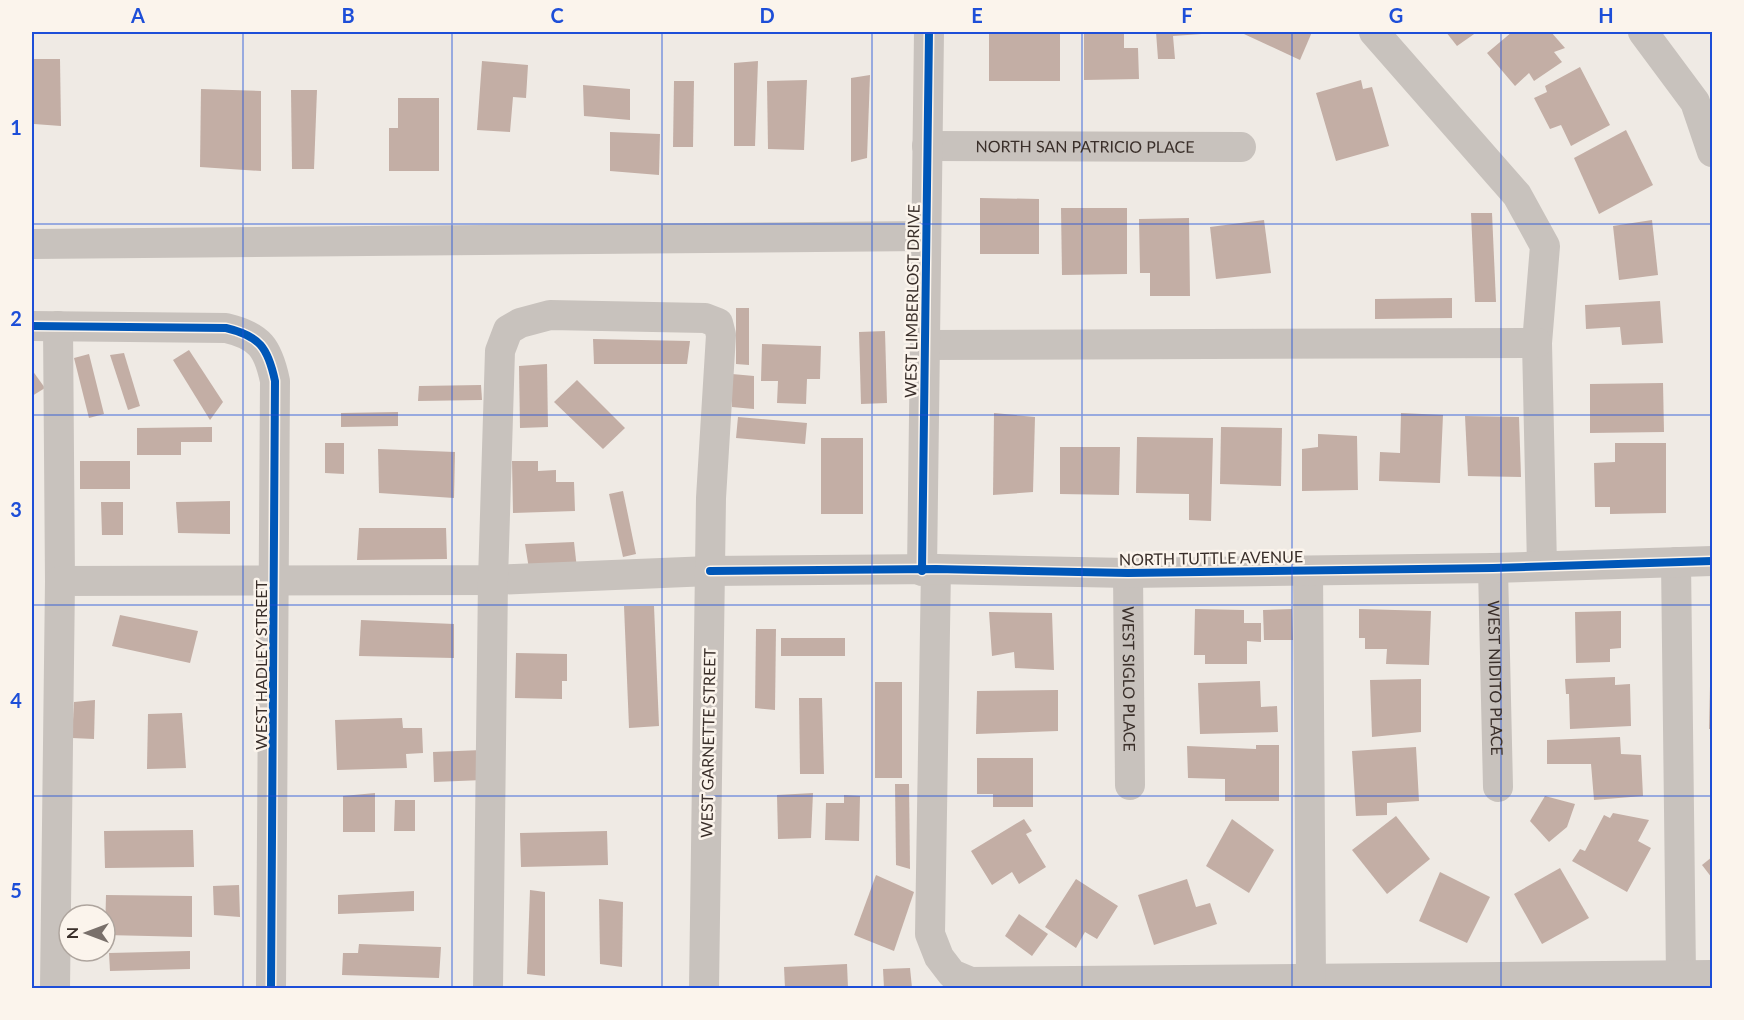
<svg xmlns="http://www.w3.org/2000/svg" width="1744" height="1020" font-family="Lato,sans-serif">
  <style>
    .building { fill: #c3aea5 }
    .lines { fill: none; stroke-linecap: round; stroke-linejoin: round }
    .minor { stroke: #c8c2bd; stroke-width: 30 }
    .cycleway-casing { stroke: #fbf4ec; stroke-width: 11 }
    .cycleway { stroke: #0057b8; stroke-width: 8 }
    .grid { fill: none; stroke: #1d4ed8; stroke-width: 1.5; stroke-opacity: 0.55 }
    .labels { text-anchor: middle; stroke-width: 5; stroke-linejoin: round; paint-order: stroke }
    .street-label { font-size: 16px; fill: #3a2f2a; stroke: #fbf4ec }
    .neatline { fill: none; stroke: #1d4ed8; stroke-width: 2 }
    .grid-label { font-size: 20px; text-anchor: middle; font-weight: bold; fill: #1d4ed8 }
  </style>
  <rect width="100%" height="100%" fill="#efeae4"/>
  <!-- building -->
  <g class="building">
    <rect x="989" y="32" width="71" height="49"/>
    <polygon points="1084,32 1124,32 1124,48 1138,48 1139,79 1084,80"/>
    <polygon points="1156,32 1216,32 1216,33 1173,36 1175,59 1158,59"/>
    <polygon points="1245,32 1312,32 1300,60 1244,34"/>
    <polygon points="1446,32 1477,32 1457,46"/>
    <polygon points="1512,32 1551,32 1565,48 1554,52 1562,62 1534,81 1529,73 1515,86 1487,53"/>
    <polygon points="32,59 60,59 61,126 34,124"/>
    <polygon points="482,61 528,65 526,98 513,97 510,132 477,130"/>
    <polygon points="758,61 755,146 734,146 734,63"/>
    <polygon points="1580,67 1610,125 1571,146 1561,125 1550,129 1534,98 1547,92 1545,86"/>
    <polygon points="870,75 867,158 851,162 851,78"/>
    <polygon points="807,80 804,150 768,149 767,81"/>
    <polygon points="1361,80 1363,89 1372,87 1389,146 1336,161 1316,93"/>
    <polygon points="674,81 694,81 693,147 673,147"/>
    <polygon points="583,85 630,89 630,120 584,116"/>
    <polygon points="201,89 261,91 261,171 200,167"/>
    <polygon points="291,90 317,90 314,169 292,169"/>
    <polygon points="398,98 439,98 439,171 389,171 389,128 398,128"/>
    <polygon points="1626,130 1653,185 1599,214 1574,158"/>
    <polygon points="610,132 660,134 659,175 610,171"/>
    <polygon points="980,198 1039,199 1039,254 980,254"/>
    <polygon points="1061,208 1127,208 1127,274 1062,275"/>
    <polygon points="1471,213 1492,213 1496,302 1475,302"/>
    <polygon points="1189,218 1190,296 1150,296 1150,273 1140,273 1139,219"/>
    <polygon points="1264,220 1271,273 1216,279 1210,227"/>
    <polygon points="1652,220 1658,275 1619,280 1613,226"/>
    <polygon points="1452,298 1452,318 1375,319 1375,299"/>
    <polygon points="1660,301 1663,343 1622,345 1620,327 1586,329 1585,305"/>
    <polygon points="736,308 749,308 749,365 736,364"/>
    <polygon points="885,331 887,403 861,404 859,332"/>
    <polygon points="593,339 690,341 687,364 594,364"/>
    <polygon points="762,344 821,346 820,379 807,379 806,404 777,403 778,381 761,381"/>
    <polygon points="189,350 223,402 210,420 173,360"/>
    <polygon points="124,353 140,406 128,410 110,355"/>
    <polygon points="89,354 104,414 89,418 74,358"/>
    <polygon points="547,364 548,427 520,428 519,366"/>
    <polygon points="32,370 45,388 32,396"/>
    <polygon points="732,374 754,376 754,409 732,407"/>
    <polygon points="577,380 625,428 603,449 554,402"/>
    <polygon points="1663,383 1664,432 1590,433 1590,384"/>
    <polygon points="481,385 482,400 418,401 419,386"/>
    <polygon points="398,412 398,426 341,427 341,413"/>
    <polygon points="994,413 1035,417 1033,492 993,495"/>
    <polygon points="1401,413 1443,415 1440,483 1379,481 1380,452 1400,453"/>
    <polygon points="1465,416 1519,417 1521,477 1468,476"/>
    <polygon points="738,417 807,423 805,444 736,438"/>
    <polygon points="212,427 212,442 181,442 181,455 137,455 137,428"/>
    <polygon points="1221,427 1282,428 1281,486 1220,484"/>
    <polygon points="1318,434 1357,436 1358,490 1302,491 1302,449 1318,447"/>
    <polygon points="1137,437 1213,438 1211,521 1189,520 1189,494 1136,493"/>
    <rect x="821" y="438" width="42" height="76"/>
    <polygon points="325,443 344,443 344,474 325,473"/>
    <polygon points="1615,443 1666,443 1666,513 1610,514 1610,507 1595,507 1594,463 1615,462"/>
    <polygon points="1060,447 1120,447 1119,495 1060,494"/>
    <polygon points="378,449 455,452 454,498 379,493"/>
    <rect x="80" y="461" width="50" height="28"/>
    <polygon points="512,461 538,461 538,471 556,470 556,482 574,482 575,511 513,513"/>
    <polygon points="623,491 636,554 623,557 609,494"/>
    <polygon points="230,501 230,534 178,533 176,502"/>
    <polygon points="101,502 123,502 123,535 102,535"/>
    <polygon points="359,528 446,528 447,559 357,560"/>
    <polygon points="574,542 577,569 529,569 525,544"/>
    <polygon points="624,606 654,606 659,726 629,728"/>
    <polygon points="1195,609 1244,610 1244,623 1261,623 1261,642 1247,641 1247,664 1205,664 1205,655 1194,655"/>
    <polygon points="1292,609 1293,640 1264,640 1263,610"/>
    <polygon points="1359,609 1431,611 1429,665 1386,664 1387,649 1365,649 1365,638 1359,638"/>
    <polygon points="1621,611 1621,648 1610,649 1610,662 1576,663 1575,612"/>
    <polygon points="989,612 1052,613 1054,670 1015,668 1014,652 992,656"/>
    <polygon points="120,615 198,631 190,663 112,646"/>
    <polygon points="361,620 454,624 454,658 359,656"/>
    <polygon points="756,629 776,629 775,710 755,708"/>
    <rect x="781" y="638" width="64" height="18"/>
    <polygon points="516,653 567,654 567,681 562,681 562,699 515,698"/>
    <polygon points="1615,677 1615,685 1630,684 1631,726 1570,729 1569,694 1566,694 1565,679"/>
    <polygon points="1421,679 1421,732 1372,737 1370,680"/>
    <polygon points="1260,681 1261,707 1277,706 1278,732 1200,734 1198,683"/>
    <rect x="875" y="682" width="27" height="96"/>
    <polygon points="1710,686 1712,687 1712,729 1709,729"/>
    <polygon points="1058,690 1058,731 976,734 977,691"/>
    <polygon points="799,698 822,698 824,774 800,774"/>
    <polygon points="95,700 94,739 72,738 74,702"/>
    <polygon points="182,713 186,768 147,769 148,714"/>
    <polygon points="402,718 403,728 422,728 423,753 406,754 407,768 337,770 335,720"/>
    <polygon points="1620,737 1621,754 1641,755 1643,796 1594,800 1591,764 1547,764 1547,740"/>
    <polygon points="1256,745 1279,745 1279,801 1225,801 1225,779 1188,778 1187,746 1256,749"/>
    <polygon points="1416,747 1419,801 1387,803 1387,815 1356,816 1352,751"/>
    <polygon points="482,750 483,780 434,782 433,752"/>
    <polygon points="977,758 1033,758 1033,807 993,807 993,794 977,794"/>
    <polygon points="895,784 909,784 910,869 896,865"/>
    <polygon points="375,793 375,832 343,832 343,796"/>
    <polygon points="813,793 811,838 778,839 777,795"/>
    <polygon points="844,795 860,796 859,841 825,840 826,803 844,803"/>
    <polygon points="1545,796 1575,804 1567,827 1549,842 1530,821"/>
    <polygon points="395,800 415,800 415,831 394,831"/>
    <polygon points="1613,813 1649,820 1638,841 1651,848 1627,892 1572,861 1580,849 1585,851 1604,815 1610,818"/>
    <polygon points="1396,816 1430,859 1387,894 1352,850"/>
    <polygon points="1024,819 1032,831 1026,834 1046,867 1019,884 1012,872 992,885 971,851"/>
    <polygon points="1232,819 1274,850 1249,893 1206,866"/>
    <polygon points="193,830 194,867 105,868 104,831"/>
    <polygon points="607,831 608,865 521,867 520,833"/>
    <polygon points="1712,857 1712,878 1702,865"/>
    <polygon points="1560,868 1589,918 1542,944 1514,894"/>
    <polygon points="1440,872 1490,897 1467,943 1419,921"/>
    <polygon points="876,875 914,892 894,951 854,935"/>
    <polygon points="1076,879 1118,906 1097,939 1085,932 1076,948 1045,927"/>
    <polygon points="1187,879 1196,907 1210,903 1217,924 1154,945 1138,895"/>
    <polygon points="239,885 240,917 214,915 213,886"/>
    <polygon points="530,890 545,892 545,976 527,974"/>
    <polygon points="414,891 414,911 338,914 338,895"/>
    <polygon points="106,895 192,896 192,937 105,935"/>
    <polygon points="599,899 623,902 622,967 600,964"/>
    <polygon points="1019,914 1048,934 1032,956 1005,936"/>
    <polygon points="359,944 441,947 439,978 342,975 343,953 358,953"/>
    <polygon points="190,951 190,969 110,971 109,953"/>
    <polygon points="847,964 848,988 785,988 784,967"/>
    <polygon points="910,968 912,988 884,988 883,969"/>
  </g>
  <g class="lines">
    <!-- minor -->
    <g class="minor">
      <polyline points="1374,32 1517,195 1545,246 1537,343 1542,566"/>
      <polyline points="1643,32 1695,102 1712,152"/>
      <path id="s1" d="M927 146 1241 147"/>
      <polyline points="32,244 926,236"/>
      <path d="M32 326 226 328C260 336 268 348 275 381L271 988"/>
      <polyline points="58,326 60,581"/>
      <polyline points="925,345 1537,343"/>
      <polyline points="1676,562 1681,975"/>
      <path id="s2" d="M1493 568 1498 787"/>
      <polyline points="936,569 930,934 939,957 952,974 971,982 1712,975"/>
      <polyline points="922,571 929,32"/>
      <polyline points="1308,571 1311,978"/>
      <path id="s3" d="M1128 573 1130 785"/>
      <polyline points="55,988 60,581 493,580 710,571 936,569 1128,573 1493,568 1712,561"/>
      <polyline points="488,988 493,580 500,351 508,330 520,323 550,315 705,318 718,323 721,335 711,498 704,988"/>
    </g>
    <!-- cycleway casing -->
    <g class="cycleway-casing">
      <g id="cycleway">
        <path d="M32 326 226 328C260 336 268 348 275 381L271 988"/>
        <polyline points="710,571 936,569 1128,573 1493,568 1712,561"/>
        <polyline points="922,571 929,32"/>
      </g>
    </g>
    <!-- cycleway -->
    <use href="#cycleway" class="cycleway"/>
  </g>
  <!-- grid -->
  <path class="grid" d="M243 32V988M452 32V988M662 32V988M872 32V988M1082 32V988M1292 32V988M1501 32V988M32 224H1712M32 415H1712M32 605H1712M32 796H1712"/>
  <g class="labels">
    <!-- street labels -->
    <g class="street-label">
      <text dy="6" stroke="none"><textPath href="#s1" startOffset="158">NORTH SAN PATRICIO PLACE</textPath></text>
      <text transform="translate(912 301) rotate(-89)" y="6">WEST LIMBERLOST DRIVE</text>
      <text transform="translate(1211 558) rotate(-1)" y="6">NORTH TUTTLE AVENUE</text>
      <text transform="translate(261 665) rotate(-90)" y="6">WEST HADLEY STREET</text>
      <text dy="6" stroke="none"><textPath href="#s2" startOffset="110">WEST NIDITO PLACE</textPath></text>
      <text dy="6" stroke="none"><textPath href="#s3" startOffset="106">WEST SIGLO PLACE</textPath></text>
      <text transform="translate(708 743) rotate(-89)" y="6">WEST GARNETTE STREET</text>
    </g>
  </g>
  <!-- border -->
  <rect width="1744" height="1020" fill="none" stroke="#fbf4ec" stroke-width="66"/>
  <!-- north arrow -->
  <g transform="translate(87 933) rotate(270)"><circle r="28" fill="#fbf4ec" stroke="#aea59e" stroke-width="1.5"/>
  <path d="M0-4.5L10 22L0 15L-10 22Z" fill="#79706b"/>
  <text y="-9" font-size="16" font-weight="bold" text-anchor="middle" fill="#3a2f2a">N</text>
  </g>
  <rect x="33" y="33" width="1678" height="954" class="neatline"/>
  <g class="grid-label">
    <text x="138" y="23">A</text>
    <text x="348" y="23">B</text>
    <text x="557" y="23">C</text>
    <text x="767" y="23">D</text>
    <text x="977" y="23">E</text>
    <text x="1187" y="23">F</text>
    <text x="1396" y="23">G</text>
    <text x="1606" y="23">H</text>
    <text x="16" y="135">1</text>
    <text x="16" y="326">2</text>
    <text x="16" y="517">3</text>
    <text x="16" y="708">4</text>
    <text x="16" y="898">5</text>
  </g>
</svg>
